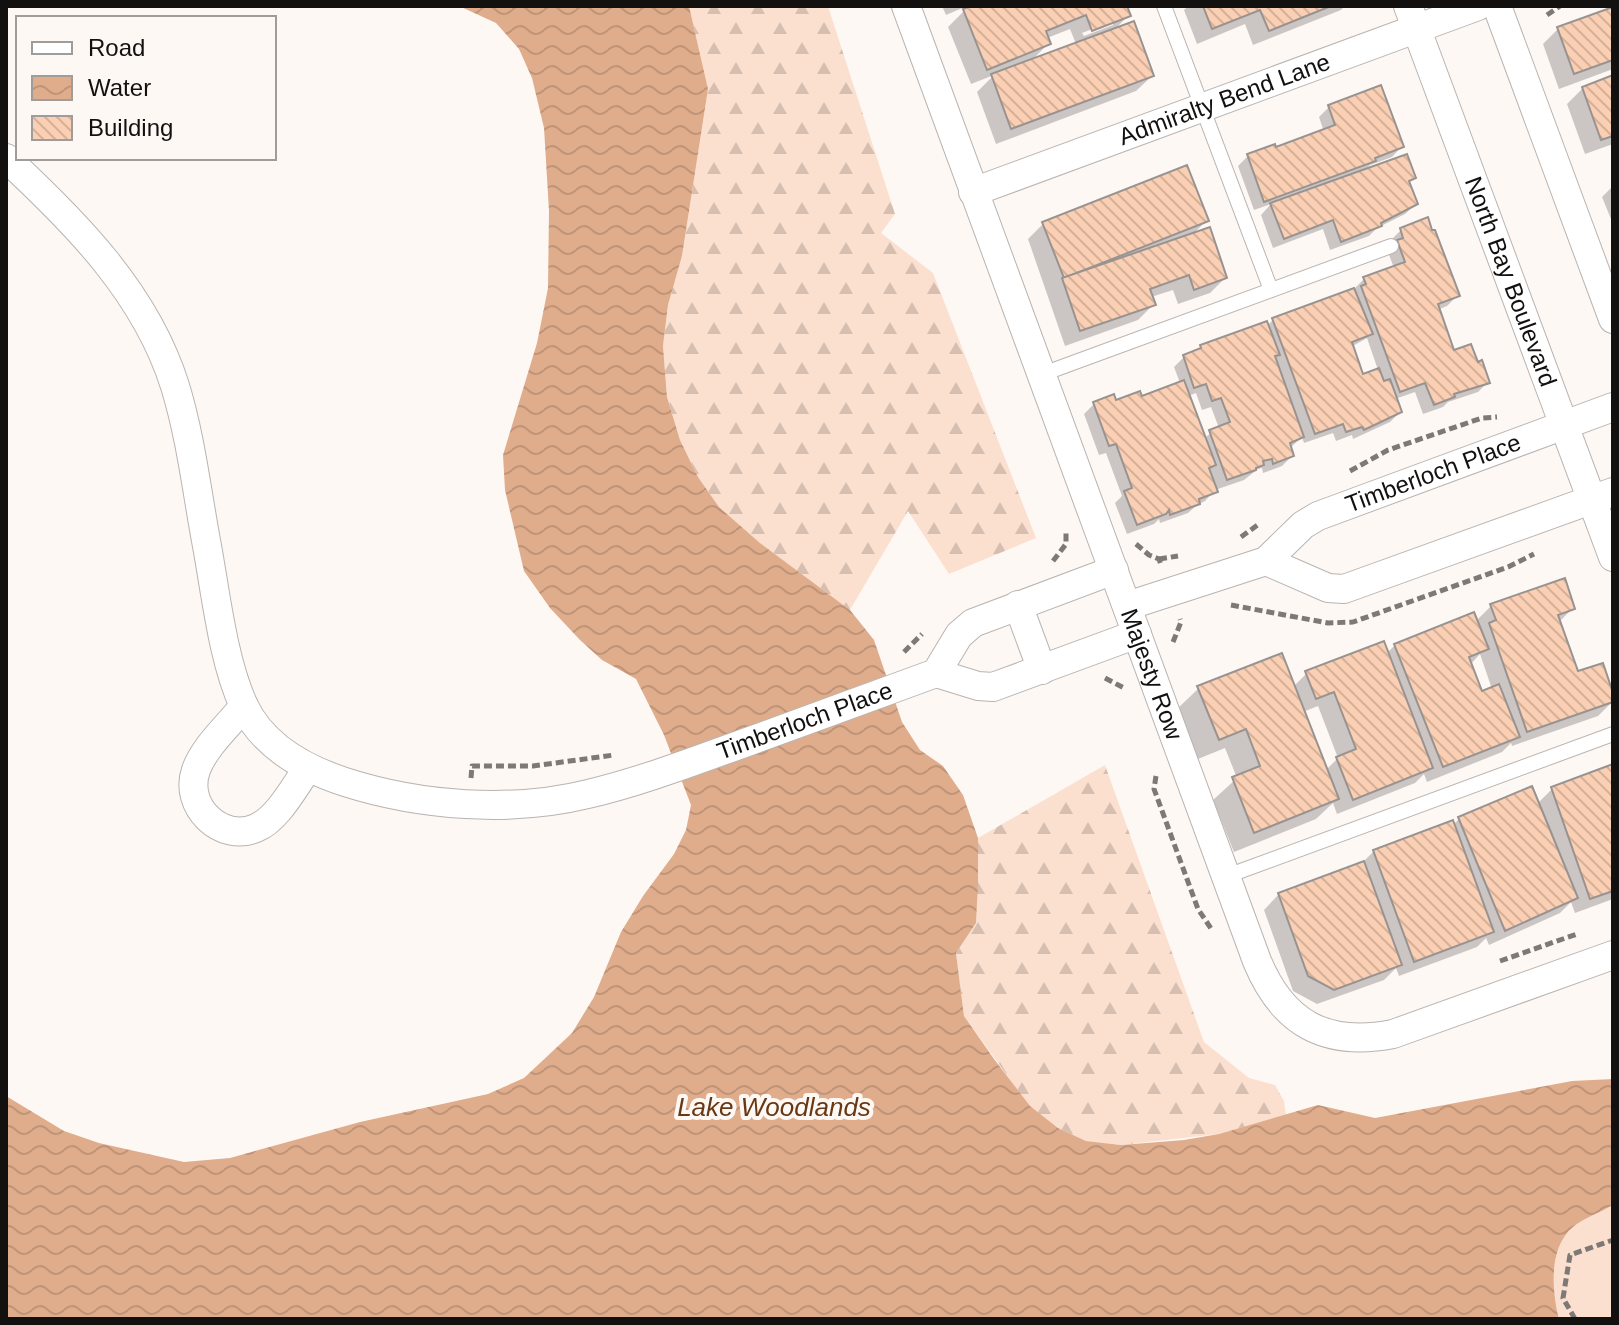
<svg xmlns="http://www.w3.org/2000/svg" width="1619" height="1325" font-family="Arial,sans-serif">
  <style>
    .forest { fill: url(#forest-firs) }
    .park { fill: #fbe0cf }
    .water { fill: url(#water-waves) }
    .shadow { fill: #0003; fill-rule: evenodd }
    .building { fill: url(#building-back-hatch); stroke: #989390; stroke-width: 2 }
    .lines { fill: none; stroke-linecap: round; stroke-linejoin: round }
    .lane-casing { stroke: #b9b4b1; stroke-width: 16 }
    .street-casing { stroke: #b9b4b1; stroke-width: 30 }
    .path { stroke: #7d7977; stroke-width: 5; stroke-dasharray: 8 4; stroke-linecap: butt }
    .lane { stroke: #fff; stroke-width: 14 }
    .street { stroke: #fff; stroke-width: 28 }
    .labels { text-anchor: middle; stroke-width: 8; stroke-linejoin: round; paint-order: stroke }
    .street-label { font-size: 24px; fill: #131110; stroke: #fef8f5 }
    .water-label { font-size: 26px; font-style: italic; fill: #683814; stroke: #fef8f5 }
  </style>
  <defs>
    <pattern id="forest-firs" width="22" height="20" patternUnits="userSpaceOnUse" patternTransform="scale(2)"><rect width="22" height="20" fill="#fbe0cf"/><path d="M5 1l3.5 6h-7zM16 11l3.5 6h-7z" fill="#d6bfb1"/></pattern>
    <pattern id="water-waves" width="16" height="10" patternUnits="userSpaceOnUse" patternTransform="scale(2)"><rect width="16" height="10" fill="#e0ad8c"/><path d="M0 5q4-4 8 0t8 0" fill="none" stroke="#bf9478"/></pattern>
    <pattern id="building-back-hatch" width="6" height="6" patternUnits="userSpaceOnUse" patternTransform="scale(2)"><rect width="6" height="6" fill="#facfb4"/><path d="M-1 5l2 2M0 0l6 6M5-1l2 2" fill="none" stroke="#d5b19a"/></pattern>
  </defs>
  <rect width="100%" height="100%" fill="#fef8f5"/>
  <!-- forest -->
  <g class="forest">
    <polygon points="689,6 828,6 895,214 881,233 933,273 1036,538 949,574 908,511 850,610 760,543 719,507 698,477 680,440 667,397 663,346 668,305 682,256 708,89"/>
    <polygon points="1105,765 1204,1042 1249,1078 1275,1085 1284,1101 1286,1115 1219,1134 1121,1145 1086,1141 1058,1128 1030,1107 964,1016 956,953 976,923 978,838"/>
  </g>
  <!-- park -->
  <path class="park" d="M1613 1205V1319H1559C1552 1291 1548 1248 1573 1227 1584 1218 1601 1212 1613 1205Z"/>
  <!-- water -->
  <path class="water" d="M459 6H689L708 89 682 256 668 305 663 346 667 397 680 440 698 477 719 507 760 543 850 610 874 640 902 722 920 750 943 766 963 795 978 838V883L976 923 956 953 964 1016 994 1059 1030 1106 1058 1128 1086 1141 1121 1145 1184 1140 1219 1134 1318 1105 1375 1118 1572 1081 1613 1079V1205C1601 1212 1584 1218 1573 1227 1548 1248 1552 1291 1559 1319H6V1096L64 1131 99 1143 184 1162 230 1158 360 1122 488 1094 524 1078 572 1033 594 997 621 932 643 896 674 854 686 830 691 805 664 735 636 679 602 660 580 640 550 608 524 571 505 490 503 455 537 343 548 288 549 211 544 128 532 78 519 49 496 23Z"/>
  <!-- shadow -->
  <g class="shadow">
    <polygon points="942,6 967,6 946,15"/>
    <path d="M969 6H1125L1129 15 1113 31 1152 76 1136 91 996 144 977 92 994 75 971 84 948 27ZM1113 21V25L1084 36 1082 33ZM1070 29 1076 44 1030 62 1049 43 1047 38Z"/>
    <polygon points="1188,6 1345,6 1341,10 1253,45 1245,24 1197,44 1184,10"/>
    <polygon points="1613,9 1613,69 1559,89 1543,44 1558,29"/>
    <polygon points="1613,77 1613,144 1585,154 1567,104 1583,88"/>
    <polygon points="1329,107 1402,146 1392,157 1370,165 1362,173 1414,178 1408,183 1416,204 1405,214 1377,228 1369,236 1330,250 1323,229 1273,248 1261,215 1271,204 1254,210 1238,166 1248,156 1275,150 1324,132 1319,117"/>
    <polygon points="1613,186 1613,224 1602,197"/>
    <polygon points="1207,220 1192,235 1225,278 1210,293 1178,304 1173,290 1151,297 1154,304 1138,320 1065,346 1028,239 1044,223"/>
    <path d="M1401 230 1457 296 1447 306 1437 310 1453 352 1488 382 1478 392 1448 402 1443 407 1423 414 1415 392 1395 399 1400 412 1390 422 1353 439 1352 435 1336 441 1333 433 1304 443 1302 437 1290 448 1292 456 1282 466 1263 473 1262 468 1258 469 1244 480 1215 490 1205 501 1197 505 1188 513 1160 523 1159 519 1154 524 1127 534 1115 503 1122 496 1106 453 1099 455 1084 414 1094 404 1141 398 1180 383 1174 367 1184 357 1196 352 1201 347 1267 326 1273 320 1354 289 1364 279 1394 268 1388 252 1391 240ZM1367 338 1378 370 1362 376 1351 347ZM1196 393 1202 410 1211 407 1219 428 1204 438 1188 396Z"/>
    <path d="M1491 606 1573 608 1559 622 1576 674 1613 701 1598 716 1512 746 1511 743 1502 752 1427 782 1424 774 1415 783 1337 814 1333 803 1316 819 1234 852 1213 800 1237 778 1225 748 1198 759 1178 708 1199 688 1293 687 1307 673 1386 654 1395 645 1476 621ZM1480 654 1492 689 1481 693 1470 665ZM1318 706 1338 758 1326 770 1303 712Z"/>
    <polygon points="1613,766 1613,899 1575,913 1571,902 1560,913 1489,945 1486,938 1477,947 1399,976 1396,968 1384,980 1317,1004 1293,991 1264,910 1279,894 1362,863 1374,851 1453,825 1459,819 1537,804 1552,789"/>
  </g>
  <!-- building -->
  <g class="building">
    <polygon points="971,6 1127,6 1131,16 1092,31 1086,15 1046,31 1051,44 987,70 963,9"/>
    <polygon points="1203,6 1331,6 1269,31 1260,10 1212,29"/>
    <polygon points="1613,7 1613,60 1574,74 1557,27"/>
    <polygon points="1134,21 1154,76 1011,129 991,74"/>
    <polygon points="1613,75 1613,136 1601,140 1582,87"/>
    <polygon points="1381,85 1404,147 1375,158 1376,161 1264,202 1247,154 1275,144 1276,147 1335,125 1328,105"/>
    <polygon points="1407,154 1416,178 1409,181 1418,204 1381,223 1382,226 1341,242 1333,220 1284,239 1270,203"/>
    <polygon points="1187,165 1209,221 1064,278 1042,222"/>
    <polygon points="1428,217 1432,230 1435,230 1460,296 1438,304 1454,350 1471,344 1478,362 1482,360 1490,383 1454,394 1455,397 1434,405 1425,383 1400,392 1361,286 1366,284 1363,277 1405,262 1397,240 1403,238 1400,228"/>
    <polygon points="1210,227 1227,278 1194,290 1189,275 1150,289 1156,305 1080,331 1062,278"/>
    <polygon points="1354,288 1373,334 1352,342 1363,374 1379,368 1384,381 1390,379 1402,412 1364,430 1362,427 1346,432 1343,424 1315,434 1272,318"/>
    <polygon points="1267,321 1280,355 1275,356 1304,437 1290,443 1294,456 1273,464 1272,459 1263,461 1264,465 1256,468 1256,470 1227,480 1209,430 1230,422 1221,398 1212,401 1206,384 1194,388 1183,355 1201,348 1200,345"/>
    <polygon points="1184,380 1216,465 1209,468 1218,492 1199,499 1200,504 1170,515 1169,510 1166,514 1137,525 1124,491 1132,488 1116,444 1109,446 1093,402 1114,394 1116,400 1140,391 1142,396"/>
    <polygon points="1565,578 1575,609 1558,615 1578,671 1603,663 1613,693 1613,702 1527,732 1489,623 1496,620 1490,604"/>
    <polygon points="1474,612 1489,649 1469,657 1482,691 1499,684 1520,737 1443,767 1394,644"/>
    <polygon points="1384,641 1433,768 1353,800 1336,757 1356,749 1334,692 1316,699 1305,671"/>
    <polygon points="1282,653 1339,799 1254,833 1232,777 1260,766 1246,729 1219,740 1197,686"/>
    <polygon points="1613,764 1613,891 1590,899 1551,787"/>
    <polygon points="1532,786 1578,898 1505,931 1458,817"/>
    <polygon points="1453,820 1494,932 1414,962 1373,850"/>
    <polygon points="1364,861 1402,965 1334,990 1308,976 1278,893"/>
  </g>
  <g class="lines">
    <!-- lane casing -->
    <g class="lane-casing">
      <g id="lane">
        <polyline points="1164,6 1271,290"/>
        <polyline points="1040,375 1391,246"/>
        <polyline points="1227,876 1613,734"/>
      </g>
    </g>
    <!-- street casing -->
    <g class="street-casing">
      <g id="street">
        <path id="s1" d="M906 6 1257 961C1283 1024 1326 1047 1393 1034L1613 955"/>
        <path id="s2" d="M1408 6 1613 557"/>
        <polyline points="1497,6 1613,319"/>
        <path id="s3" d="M6 158C75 222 146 293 175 386 191 438 197 493 207 546 216 595 223 661 244 706 263 746 305 769 345 782 420 806 511 813 588 794 643 781 697 760 750 741 812 718 874 696 936 673L959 635 973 623 1114 570"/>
        <path id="s4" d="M973 192 1478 6"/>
        <polyline points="1266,561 1328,588 1344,589 1613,492"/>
        <polyline points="1018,605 1042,670"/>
        <path id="s5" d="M1127 606 1266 561 1303 525 1318 516 1613 407"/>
        <polyline points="936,673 978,686 993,687 1137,634"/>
        <path d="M244 706C229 725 204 747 196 770 183 806 221 843 256 828 278 819 294 787 308 768"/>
      </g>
    </g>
    <!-- path -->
    <g class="path">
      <polyline points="1547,15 1560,6"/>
      <polyline points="1350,471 1388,450 1482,418 1497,417"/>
      <polyline points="1241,537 1259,524"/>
      <polyline points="1136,544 1149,555 1159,559 1161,565"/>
      <polyline points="1159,559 1178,556"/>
      <polyline points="1053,561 1066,544 1066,531"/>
      <polyline points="1231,605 1328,623 1353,622 1508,567 1534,554"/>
      <polyline points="1173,642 1181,622 1180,619"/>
      <polyline points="904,652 922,634"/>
      <polyline points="1105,678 1124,688"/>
      <polyline points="1156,776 1154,789 1198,909 1212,930"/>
      <polyline points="471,778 472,766 533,766 614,755"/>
      <polyline points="1500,961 1577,934"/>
      <polyline points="1575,1319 1563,1298 1570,1255 1613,1240"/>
    </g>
    <!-- lane -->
    <use href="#lane" class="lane"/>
    <!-- street -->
    <use href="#street" class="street"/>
  </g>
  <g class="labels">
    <!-- street labels -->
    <g class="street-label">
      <text dy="8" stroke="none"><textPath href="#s4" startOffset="268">Admiralty Bend Lane</textPath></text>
      <text dy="8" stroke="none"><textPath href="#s2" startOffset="294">North Bay Boulevard</textPath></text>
      <text dy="8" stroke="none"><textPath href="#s5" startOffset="338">Timberloch Place</textPath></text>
      <text dy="8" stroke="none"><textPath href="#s1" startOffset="712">Majesty Row</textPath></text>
      <text dy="8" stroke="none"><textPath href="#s3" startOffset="1220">Timberloch Place</textPath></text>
    </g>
    <!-- water labels -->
    <g class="water-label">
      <text x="774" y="1116">Lake Woodlands</text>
    </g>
  </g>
  <!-- border -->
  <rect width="1619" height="1325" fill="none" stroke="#131110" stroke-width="16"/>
  <!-- legend -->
  <rect x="16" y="16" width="260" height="144" fill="#fef8f5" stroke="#a09c99" stroke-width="2"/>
  <rect x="32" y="42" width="40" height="12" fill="#ffffff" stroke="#a09c99" stroke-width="2"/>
  <text x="88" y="56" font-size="24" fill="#131110">Road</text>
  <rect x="32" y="76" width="40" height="24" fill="url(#water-waves)" stroke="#a09c99" stroke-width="2"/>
  <text x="88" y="96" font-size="24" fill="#131110">Water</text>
  <rect x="32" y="116" width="40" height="24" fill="url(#building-back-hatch)" stroke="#a09c99" stroke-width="2"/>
  <text x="88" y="136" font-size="24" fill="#131110">Building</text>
</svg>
